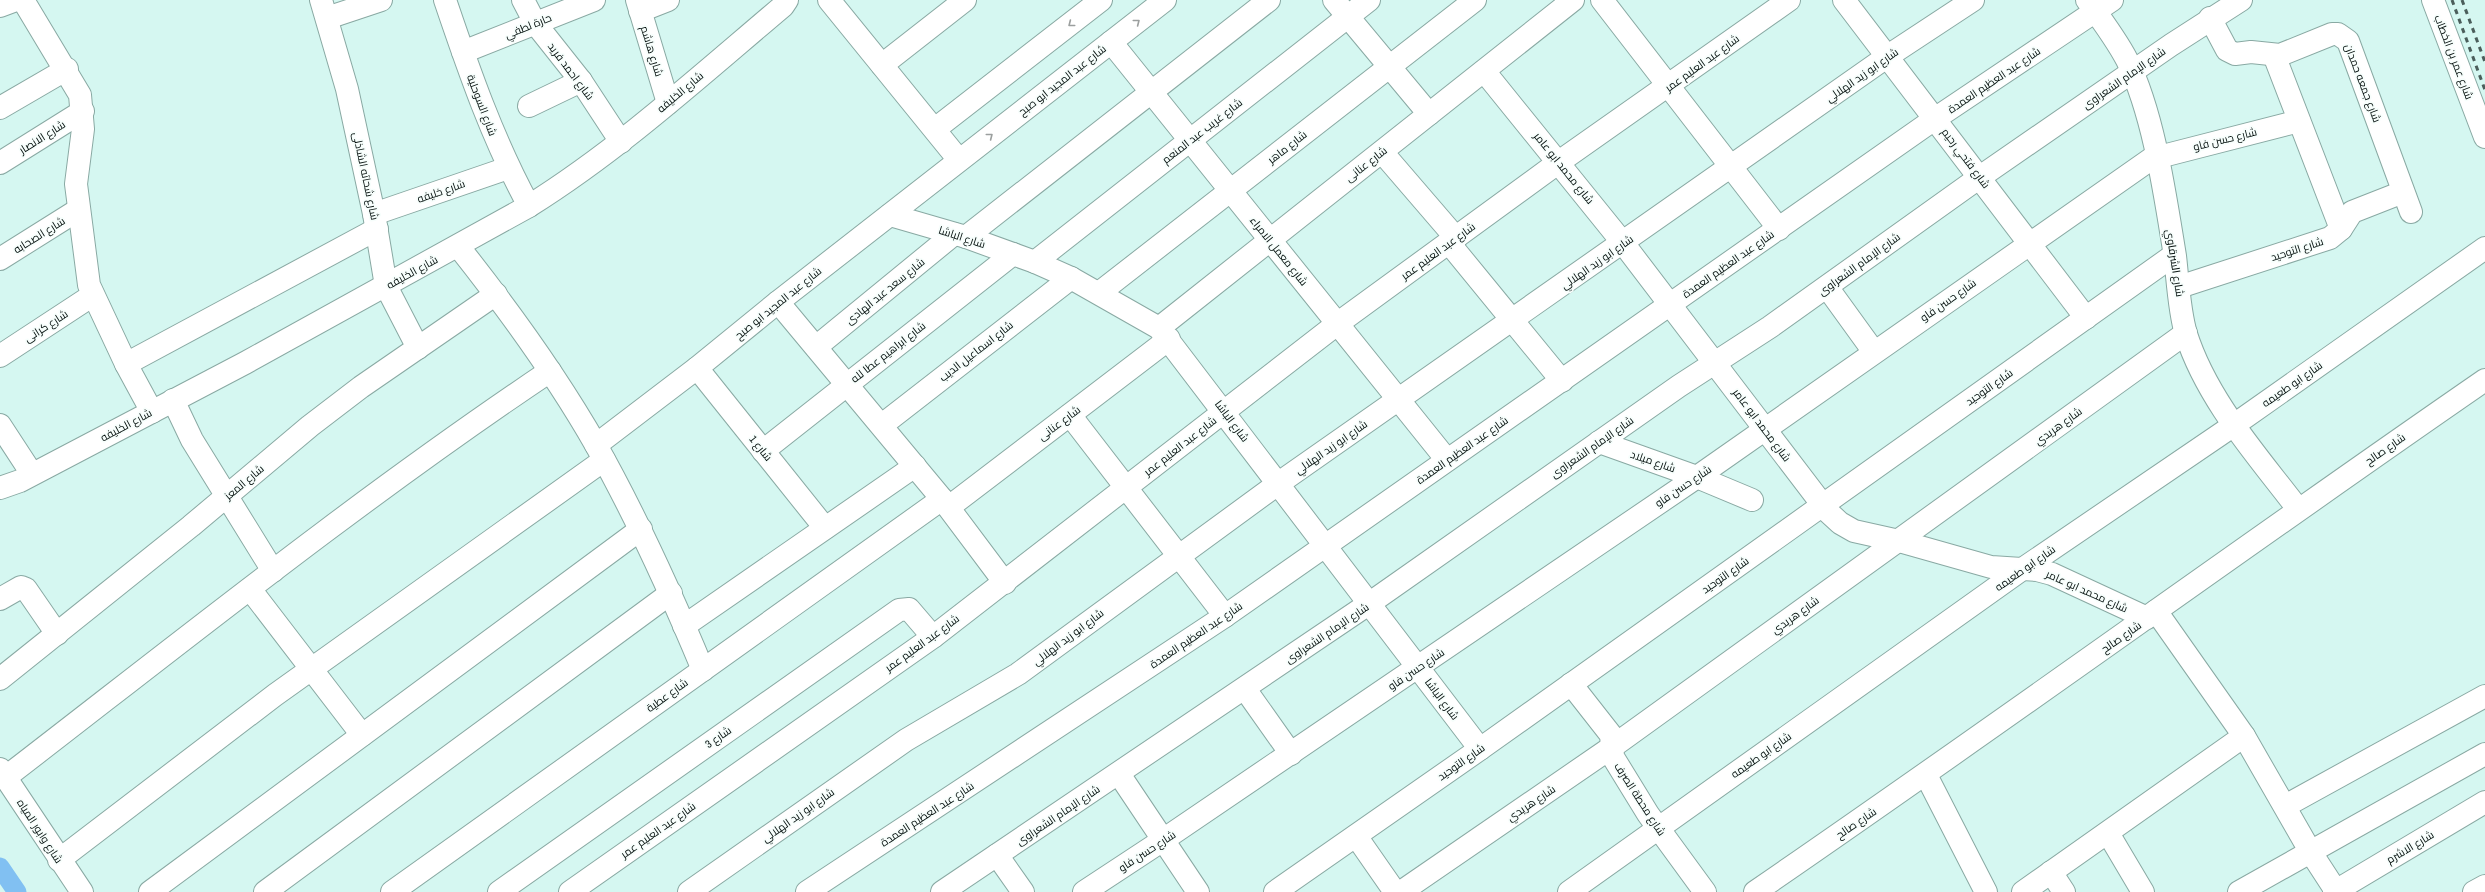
<svg xmlns="http://www.w3.org/2000/svg" width="2485" height="892" font-family="'Archivo Narrow',Cairo,sans-serif">
  <style>
    .lines { fill: none; stroke-linecap: round; stroke-linejoin: round }
    .canal { stroke: #81c0f2; stroke-width: 19 }
    .minor-casing { stroke: #89a9a3; stroke-width: 24 }
    .major-casing { stroke: #89a9a3; stroke-width: 24 }
    .minor { stroke: #fff; stroke-width: 22 }
    .major { stroke: #fff; stroke-width: 22 }
    .rail { stroke: #4b5e5b; stroke-width: 3; stroke-dasharray: 5 5; stroke-linecap: butt }
    .oneway { stroke: #9b9f9e }
    .labels { text-anchor: middle; stroke-width: 3.5; stroke-linejoin: round; paint-order: stroke }
    .street-label { font-size: 11px; fill: #040f0d; stroke: #f7fefc }
  </style>
  <rect width="100%" height="100%" fill="#d5f7f1"/>
  <g class="lines">
    <!-- canal -->
    <polyline class="canal" points="0,867 17,892"/>
    <!-- minor casing -->
    <g class="minor-casing">
      <g id="minor">
        <polyline points="23,0 80,95 83,129 76,184 89,285 126,364 152,412"/>
        <polyline points="321,0 347,89 374,214 386,286 418,348"/>
        <path d="M445 0C469 71 493 140 529 206"/>
        <polyline points="523,0 535,23 581,81 621,142"/>
        <polyline points="637,0 668,103"/>
        <polyline points="829,0 959,160"/>
        <polyline points="1334,0 1429,114"/>
        <polyline points="1602,0 1779,229"/>
        <polyline points="1844,0 2086,318"/>
        <path d="M2087 0C2101 19 2116 39 2127 60 2154 115 2165 195 2175 256 2178 282 2179 310 2186 334 2207 400 2257 455 2298 509"/>
        <polyline points="0,6 16,0"/>
        <polyline points="640,11 668,0"/>
        <polyline points="327,18 381,0"/>
        <polyline points="2210,18 2227,50 2235,54 2251,52 2280,55 2332,34 2338,34 2348,41 2411,212"/>
        <polyline points="1111,42 1447,460"/>
        <polyline points="463,52 594,0"/>
        <polyline points="2274,55 2341,229"/>
        <polyline points="882,65 965,0"/>
        <polyline points="1484,71 1623,243 1828,512 1840,523 1854,531 1899,541 1991,567 2037,570 2052,574 2147,618"/>
        <polyline points="529,106 581,81"/>
        <polyline points="0,108 67,69"/>
        <polyline points="935,129 1101,0"/>
        <polyline points="1382,152 1456,238"/>
        <polyline points="0,163 83,111"/>
        <polyline points="374,214 508,168"/>
        <polyline points="890,215 966,237 1035,262 1071,278 1159,328 1480,749"/>
        <polyline points="966,237 1269,0"/>
        <polyline points="1449,243 1562,381"/>
        <path d="M458 246C508 309 556 375 596 445 637 518 671 593 703 670"/>
        <polyline points="0,259 78,210"/>
        <polyline points="1035,262 1369,0"/>
        <polyline points="1827,287 1874,352"/>
        <polyline points="2179,287 2330,238 2341,229 2352,212 2403,192"/>
        <polyline points="1099,293 1475,0"/>
        <polyline points="778,302 942,499 1005,583"/>
        <polyline points="1159,328 1573,0"/>
        <polyline points="816,347 954,234"/>
        <polyline points="0,356 93,295"/>
        <polyline points="126,364 377,229"/>
        <polyline points="697,368 825,528"/>
        <polyline points="173,400 192,440 273,571"/>
        <polyline points="1070,415 1225,616"/>
        <polyline points="0,425 32,474"/>
        <polyline points="882,425 1071,278"/>
        <polyline points="1599,442 1697,477 1752,500"/>
        <polyline points="596,445 697,368 778,302 1165,0"/>
        <polyline points="763,451 1013,254"/>
        <path d="M0 488 20 481 245 363 529 206C620 149 700 76 783 6L787 0"/>
        <polyline points="949,507 1169,339"/>
        <polyline points="250,589 362,735"/>
        <polyline points="0,599 21,587 26,589 57,634"/>
        <polyline points="2156,611 2244,736 2310,851 2336,891"/>
        <polyline points="684,626 915,466"/>
        <polyline points="0,679 191,526 310,426 361,387 496,294"/>
        <polyline points="1571,684 1611,735 1613,757 1648,814 1705,892"/>
        <polyline points="1245,689 1291,754"/>
        <polyline points="1119,774 1198,892"/>
        <polyline points="1926,775 1986,892"/>
        <path d="M6 777C185 639 362 497 550 371"/>
        <polyline points="2285,806 2485,696"/>
        <polyline points="2108,833 2143,892"/>
        <polyline points="1356,836 1395,892"/>
        <polyline points="997,855 1023,892"/>
        <polyline points="59,860 275,695 604,460"/>
        <polyline points="2051,872 2064,892"/>
        <polyline points="150,892 641,529"/>
        <polyline points="265,892 671,593"/>
        <polyline points="392,892 942,499"/>
        <polyline points="499,892 899,610 909,609 933,637"/>
        <polyline points="570,892 933,637 1337,324 1559,162 1789,0"/>
        <polyline points="689,892 906,740 1018,674 1279,483 1888,56 1973,0"/>
        <polyline points="807,892 1225,616 1936,118 2112,0"/>
        <polyline points="942,892 1370,603 1679,386 1770,327 1980,177 2171,45 2241,0"/>
        <polyline points="1084,892 1163,840 1697,477 2151,159 2299,121"/>
        <polyline points="1275,892 1480,749 2174,255"/>
        <polyline points="1401,892 1612,747 2186,333"/>
        <polyline points="1569,892 2021,570 2234,425 2485,248"/>
        <path d="M1755 892C2000 724 2240 549 2485 380"/>
        <polyline points="2023,892 2244,736"/>
        <polyline points="2239,892 2485,754"/>
        <polyline points="2334,892 2485,802"/>
        <polyline points="2474,892 2485,886"/>
      </g>
    </g>
    <!-- major casing -->
    <g class="major-casing">
      <g id="major">
        <polyline points="2433,0 2485,137"/>
        <polyline points="0,769 82,892"/>
      </g>
    </g>
    <!-- minor -->
    <use href="#minor" class="minor"/>
    <!-- major -->
    <use href="#major" class="major"/>
    <!-- rail -->
    <g class="rail">
      <polyline points="2452,0 2485,90"/>
      <polyline points="2462,0 2485,62"/>
    </g>
  </g>
  <!-- one-way arrows -->
  <defs><path id="oneway-chevron" d="M-2-3.5L2.5 0L-2 3.5" fill="none" stroke-width="1.6" stroke-linecap="round" stroke-linejoin="round"/></defs>
  <g class="oneway">
    <use href="#oneway-chevron" transform="translate(1137 22) rotate(-38)"/>
    <use href="#oneway-chevron" transform="translate(1071 24) rotate(142)"/>
    <use href="#oneway-chevron" transform="translate(990 136) rotate(-38)"/>
  </g>
  <g class="labels">
    <!-- street labels -->
    <g class="street-label">
      <text transform="translate(528 26) rotate(-22)" y="4">حارة لطفي</text>
      <text transform="translate(652 51) rotate(73)" y="4">شارع هاشم</text>
      <text transform="translate(2454 57) rotate(69)" y="4">شارع عمر بن الخطاب</text>
      <text transform="translate(1702 63) rotate(-36)" y="4">شارع عبد العليم عمر</text>
      <text transform="translate(571 71) rotate(53)" y="4">شارع احمد فريد</text>
      <text transform="translate(1862 75) rotate(-35)" y="4">شارع ابو زيد الهلالي</text>
      <text transform="translate(2124 78) rotate(-35)" y="4">شارع الإمام الشعراوى</text>
      <text transform="translate(1062 80) rotate(-38)" y="4">شارع عبد المجيد ابو صبح</text>
      <text transform="translate(1994 80) rotate(-34)" y="4">شارع عبد العظيم العمدة</text>
      <text transform="translate(2363 83) rotate(69)" y="4">شارع جمعه حمدان</text>
      <text transform="translate(680 92) rotate(-40)" y="4">شارع الخليفه</text>
      <text transform="translate(482 105) rotate(69)" y="4">شارع السوحلية</text>
      <text transform="translate(1202 131) rotate(-38)" y="4">شارع غريب عبد المنعم</text>
      <text transform="translate(42 137) rotate(-32)" y="4">شارع الانصار</text>
      <text transform="translate(2225 139) rotate(-14)" y="4">شارع حسن فاو</text>
      <text transform="translate(1287 147) rotate(-38)" y="4">شارع ماهر</text>
      <text transform="translate(1966 158) rotate(53)" y="4">شارع فتحي رحيم</text>
      <text transform="translate(1366 164) rotate(-38)" y="4">شارع عنانى</text>
      <text transform="translate(1564 168) rotate(51)" y="4">شارع محمد ابو عامر</text>
      <text transform="translate(366 176) rotate(78)" y="4">شارع شحاته الشاذلى</text>
      <text transform="translate(441 191) rotate(-19)" y="4">شارع خليفه</text>
      <text transform="translate(39 235) rotate(-32)" y="4">شارع الصحابه</text>
      <text transform="translate(962 237) rotate(18)" y="4">شارع الباشا</text>
      <text transform="translate(2297 249) rotate(-18)" y="4">شارع التوحيد</text>
      <text transform="translate(1279 251) rotate(51)" y="4">شارع معمل الامراء</text>
      <text transform="translate(1438 251) rotate(-36)" y="4">شارع عبد العليم عمر</text>
      <text transform="translate(1597 262) rotate(-35)" y="4">شارع ابو زيد الهلالي</text>
      <text transform="translate(2175 263) rotate(81)" y="4">شارع الشرقاوي</text>
      <text transform="translate(1728 264) rotate(-35)" y="4">شارع عبد العظيم العمدة</text>
      <text transform="translate(1859 264) rotate(-36)" y="4">شارع الإمام الشعراوى</text>
      <text transform="translate(412 272) rotate(-29)" y="4">شارع الخليفه</text>
      <text transform="translate(885 291) rotate(-39)" y="4">شارع سعد عبد الهادى</text>
      <text transform="translate(1948 300) rotate(-35)" y="4">شارع حسن فاو</text>
      <text transform="translate(778 303) rotate(-39)" y="4">شارع عبد المجيد ابو صبح</text>
      <text transform="translate(46 326) rotate(-33)" y="4">شارع كرانى</text>
      <text transform="translate(976 351) rotate(-38)" y="4">شارع اسماعيل الديب</text>
      <text transform="translate(888 352) rotate(-38)" y="4">شارع ابراهيم عطا لله</text>
      <text transform="translate(2292 384) rotate(-35)" y="4">شارع ابو طعيمه</text>
      <text transform="translate(1989 387) rotate(-35)" y="4">شارع التوحيد</text>
      <text transform="translate(1232 421) rotate(53)" y="4">شارع الباشا</text>
      <text transform="translate(1059 423) rotate(-37)" y="4">شارع عنانى</text>
      <text transform="translate(126 425) rotate(-28)" y="4">شارع الخليفه</text>
      <text transform="translate(1762 425) rotate(53)" y="4">شارع محمد ابو عامر</text>
      <text transform="translate(2058 426) rotate(-36)" y="4">شارع هريدي</text>
      <text transform="translate(1180 446) rotate(-38)" y="4">شارع عبد العليم عمر</text>
      <text transform="translate(1331 447) rotate(-35)" y="4">شارع ابو زيد الهلالي</text>
      <text transform="translate(1592 447) rotate(-35)" y="4">شارع الإمام الشعراوى</text>
      <text transform="translate(761 448) rotate(51)" y="4">شارع 1</text>
      <text transform="translate(2385 449) rotate(-35)" y="4">شارع صالح</text>
      <text transform="translate(1462 450) rotate(-35)" y="4">شارع عبد العظيم العمدة</text>
      <text transform="translate(1653 461) rotate(19)" y="4">شارع ميلاد</text>
      <text transform="translate(244 482) rotate(-40)" y="4">شارع المعز</text>
      <text transform="translate(1683 486) rotate(-34)" y="4">شارع حسن فاو</text>
      <text transform="translate(2025 568) rotate(-35)" y="4">شارع ابو طعيمه</text>
      <text transform="translate(1725 575) rotate(-35)" y="4">شارع التوحيد</text>
      <text transform="translate(2087 591) rotate(24)" y="4">شارع محمد ابو عامر</text>
      <text transform="translate(1795 615) rotate(-36)" y="4">شارع هريدي</text>
      <text transform="translate(1327 633) rotate(-34)" y="4">شارع الإمام الشعراوى</text>
      <text transform="translate(1196 635) rotate(-34)" y="4">شارع عبد العظيم العمدة</text>
      <text transform="translate(1068 637) rotate(-37)" y="4">شارع ابو زيد الهلالي</text>
      <text transform="translate(2121 637) rotate(-35)" y="4">شارع صالح</text>
      <text transform="translate(922 643) rotate(-36)" y="4">شارع عبد العليم عمر</text>
      <text transform="translate(1416 669) rotate(-34)" y="4">شارع حسن فاو</text>
      <text transform="translate(667 695) rotate(-36)" y="4">شارع عطية</text>
      <text transform="translate(1442 699) rotate(53)" y="4">شارع الباشا</text>
      <text transform="translate(718 737) rotate(-35)" y="4">شارع 3</text>
      <text transform="translate(1761 755) rotate(-35)" y="4">شارع ابو طعيمه</text>
      <text transform="translate(1461 762) rotate(-35)" y="4">شارع التوحيد</text>
      <text transform="translate(1640 799) rotate(57)" y="4">شارع محطة الصرف</text>
      <text transform="translate(1531 803) rotate(-34)" y="4">شارع هريدي</text>
      <text transform="translate(927 814) rotate(-33)" y="4">شارع عبد العظيم العمدة</text>
      <text transform="translate(798 815) rotate(-35)" y="4">شارع ابو زيد الهلالي</text>
      <text transform="translate(1058 815) rotate(-34)" y="4">شارع الإمام الشعراوى</text>
      <text transform="translate(1856 823) rotate(-34)" y="4">شارع صالح</text>
      <text transform="translate(658 830) rotate(-35)" y="4">شارع عبد العليم عمر</text>
      <text transform="translate(40 831) rotate(57)" y="4">شارع وابور المياه</text>
      <text transform="translate(2410 847) rotate(-31)" y="4">شارع الاشرم</text>
      <text transform="translate(1147 851) rotate(-33)" y="4">شارع حسن فاو</text>
    </g>
  </g>
</svg>
